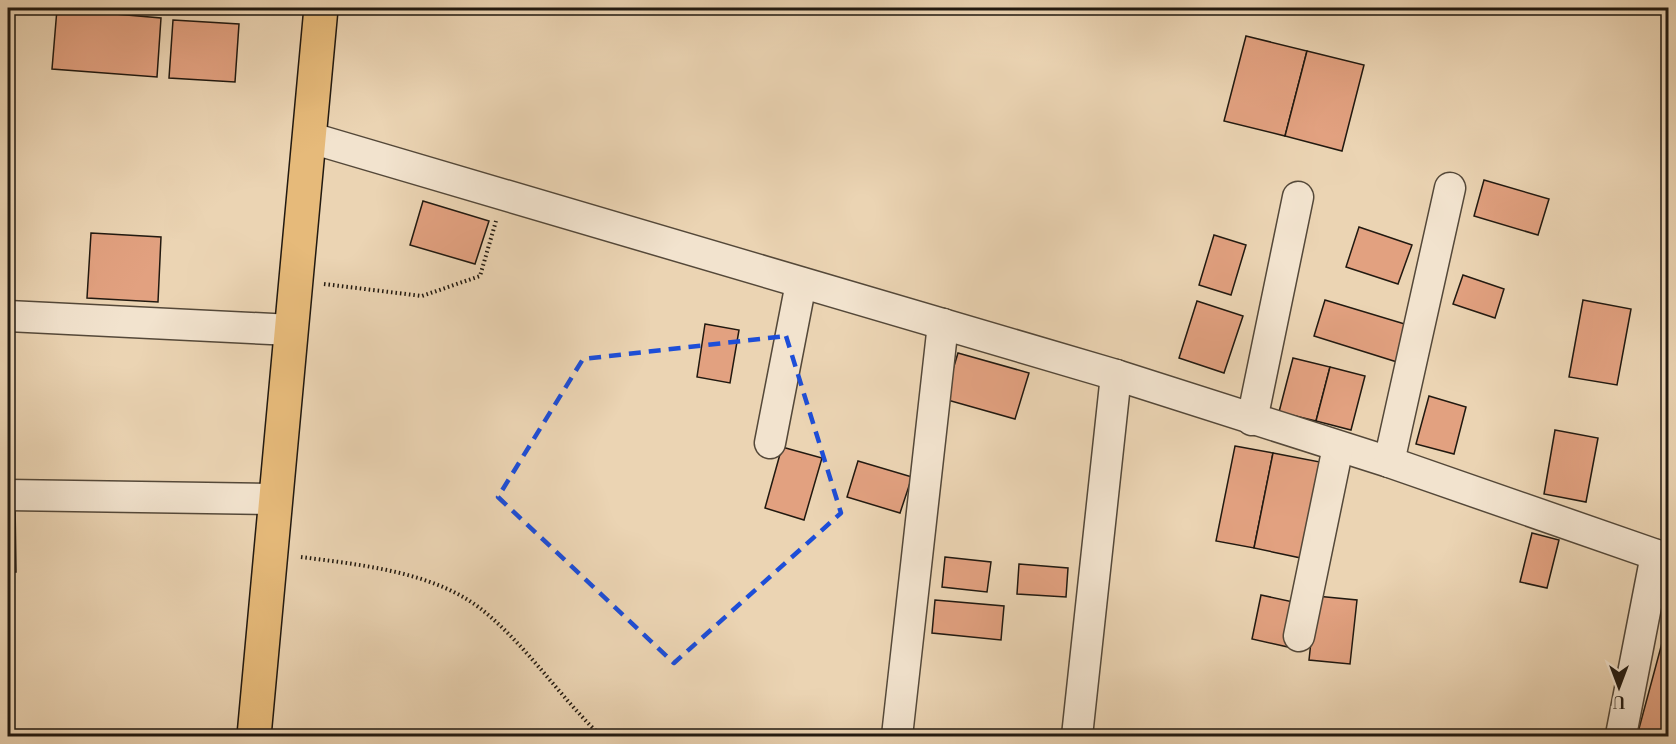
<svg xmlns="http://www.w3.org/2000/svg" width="1676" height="744" font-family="'Libre Bodoni',serif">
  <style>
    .building { fill: #e2a180; stroke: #211910; stroke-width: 1.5 }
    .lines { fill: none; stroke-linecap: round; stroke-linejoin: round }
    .minor-casing { stroke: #544839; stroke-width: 33 }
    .highway-casing { stroke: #211910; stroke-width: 36 }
    .path { stroke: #211910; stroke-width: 4; stroke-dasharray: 1.5 3; stroke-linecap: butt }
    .minor { stroke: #f2e3ce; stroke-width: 30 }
    .highway { stroke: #e6ba7a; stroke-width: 33 }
    .marked { fill: none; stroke: #1d4ed8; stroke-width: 4.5; stroke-dasharray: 12 8; stroke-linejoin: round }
  </style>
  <rect width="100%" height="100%" fill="#ebd4b3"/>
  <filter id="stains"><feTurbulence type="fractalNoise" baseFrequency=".00333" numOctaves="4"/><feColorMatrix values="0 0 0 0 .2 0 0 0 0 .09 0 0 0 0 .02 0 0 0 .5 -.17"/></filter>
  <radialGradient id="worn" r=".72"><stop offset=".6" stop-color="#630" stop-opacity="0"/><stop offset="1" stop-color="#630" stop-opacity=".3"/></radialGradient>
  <!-- building -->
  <g class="building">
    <polygon points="57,9 161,18 157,77 52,69"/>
    <polygon points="173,20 239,24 235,82 169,78"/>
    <polygon points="1246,36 1307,51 1285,136 1224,121"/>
    <polygon points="1307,51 1364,65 1342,151 1285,136"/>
    <polygon points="1484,180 1549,199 1538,235 1474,216"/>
    <polygon points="423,201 489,221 475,264 410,245"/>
    <polygon points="1359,227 1412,245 1398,284 1346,267"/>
    <polygon points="91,233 161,237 158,302 87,298"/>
    <polygon points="1214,235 1246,245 1231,295 1199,285"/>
    <polygon points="1463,275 1504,289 1495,318 1453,304"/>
    <polygon points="1325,300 1408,325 1397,362 1314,336"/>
    <polygon points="1583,300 1631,309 1617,385 1569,377"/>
    <polygon points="1197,301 1243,316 1224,373 1179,358"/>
    <polygon points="705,324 739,330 730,383 697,377"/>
    <polygon points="958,353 1029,373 1015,419 944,399"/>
    <polygon points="1293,358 1330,367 1316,421 1279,412"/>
    <polygon points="1330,367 1365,376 1351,430 1316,421"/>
    <polygon points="1429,396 1466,407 1454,454 1416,444"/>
    <polygon points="1555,430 1598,438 1586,502 1544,494"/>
    <polygon points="1235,446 1273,453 1254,548 1216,541"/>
    <polygon points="782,447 822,458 804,520 765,508"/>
    <polygon points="1273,453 1320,462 1301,558 1254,548"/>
    <polygon points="858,461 912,477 900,513 847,497"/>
    <polygon points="8,503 15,503 16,572 8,572"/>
    <polygon points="1532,533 1559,540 1547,588 1520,582"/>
    <polygon points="945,557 991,562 987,592 942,587"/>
    <polygon points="1019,564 1068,568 1066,597 1017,594"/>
    <polygon points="1261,595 1298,603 1288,647 1252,639"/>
    <polygon points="1316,596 1357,600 1350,664 1309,660"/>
    <polygon points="935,600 1004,606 1001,640 932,633"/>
    <polygon points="1662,643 1668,645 1668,736 1637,736"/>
  </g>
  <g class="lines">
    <!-- minor casing -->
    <g class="minor-casing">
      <g id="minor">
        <polyline points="311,138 1116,375 1389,462 1668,559"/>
        <polyline points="8,316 292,330"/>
        <polyline points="1252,420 1298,197"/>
        <polyline points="770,443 801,283"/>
        <polyline points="1389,462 1450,188"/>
        <polyline points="8,495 276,499"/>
        <polyline points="1299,636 1338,447"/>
        <polyline points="1621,735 1656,555"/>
        <polyline points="897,736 943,324"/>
        <polyline points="1077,736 1116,375"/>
      </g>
    </g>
    <!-- highway casing -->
    <g class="highway-casing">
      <polyline id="highway" points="254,736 321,8"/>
    </g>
    <!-- path -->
    <g class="path">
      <polyline points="324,284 422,296 480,276 496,221"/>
      <path d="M301 557C362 565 438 572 486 613 529 649 561 698 601 736"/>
    </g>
    <!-- minor -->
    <use href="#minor" class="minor"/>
    <!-- highway -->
    <use href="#highway" class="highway"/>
  </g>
  <!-- marked area -->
  <path class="marked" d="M786 336 841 513 674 663 498 497 583 359Z"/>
  <!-- margin -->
  <rect width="1676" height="744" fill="none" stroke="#ebd4b3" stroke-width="30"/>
  <rect x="9" y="9" width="1658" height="726" fill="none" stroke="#211910" stroke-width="3"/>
  <rect x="15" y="15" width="1646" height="714" fill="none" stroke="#211910" stroke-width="1.5"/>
  <!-- north arrow -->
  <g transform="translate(1619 687) rotate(180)" stroke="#f2e3ce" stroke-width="4.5" paint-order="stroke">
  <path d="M0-4.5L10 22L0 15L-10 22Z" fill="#211910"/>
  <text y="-9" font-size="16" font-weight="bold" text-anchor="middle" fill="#211910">U</text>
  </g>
  <rect width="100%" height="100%" filter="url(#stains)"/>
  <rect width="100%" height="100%" fill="url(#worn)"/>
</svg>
